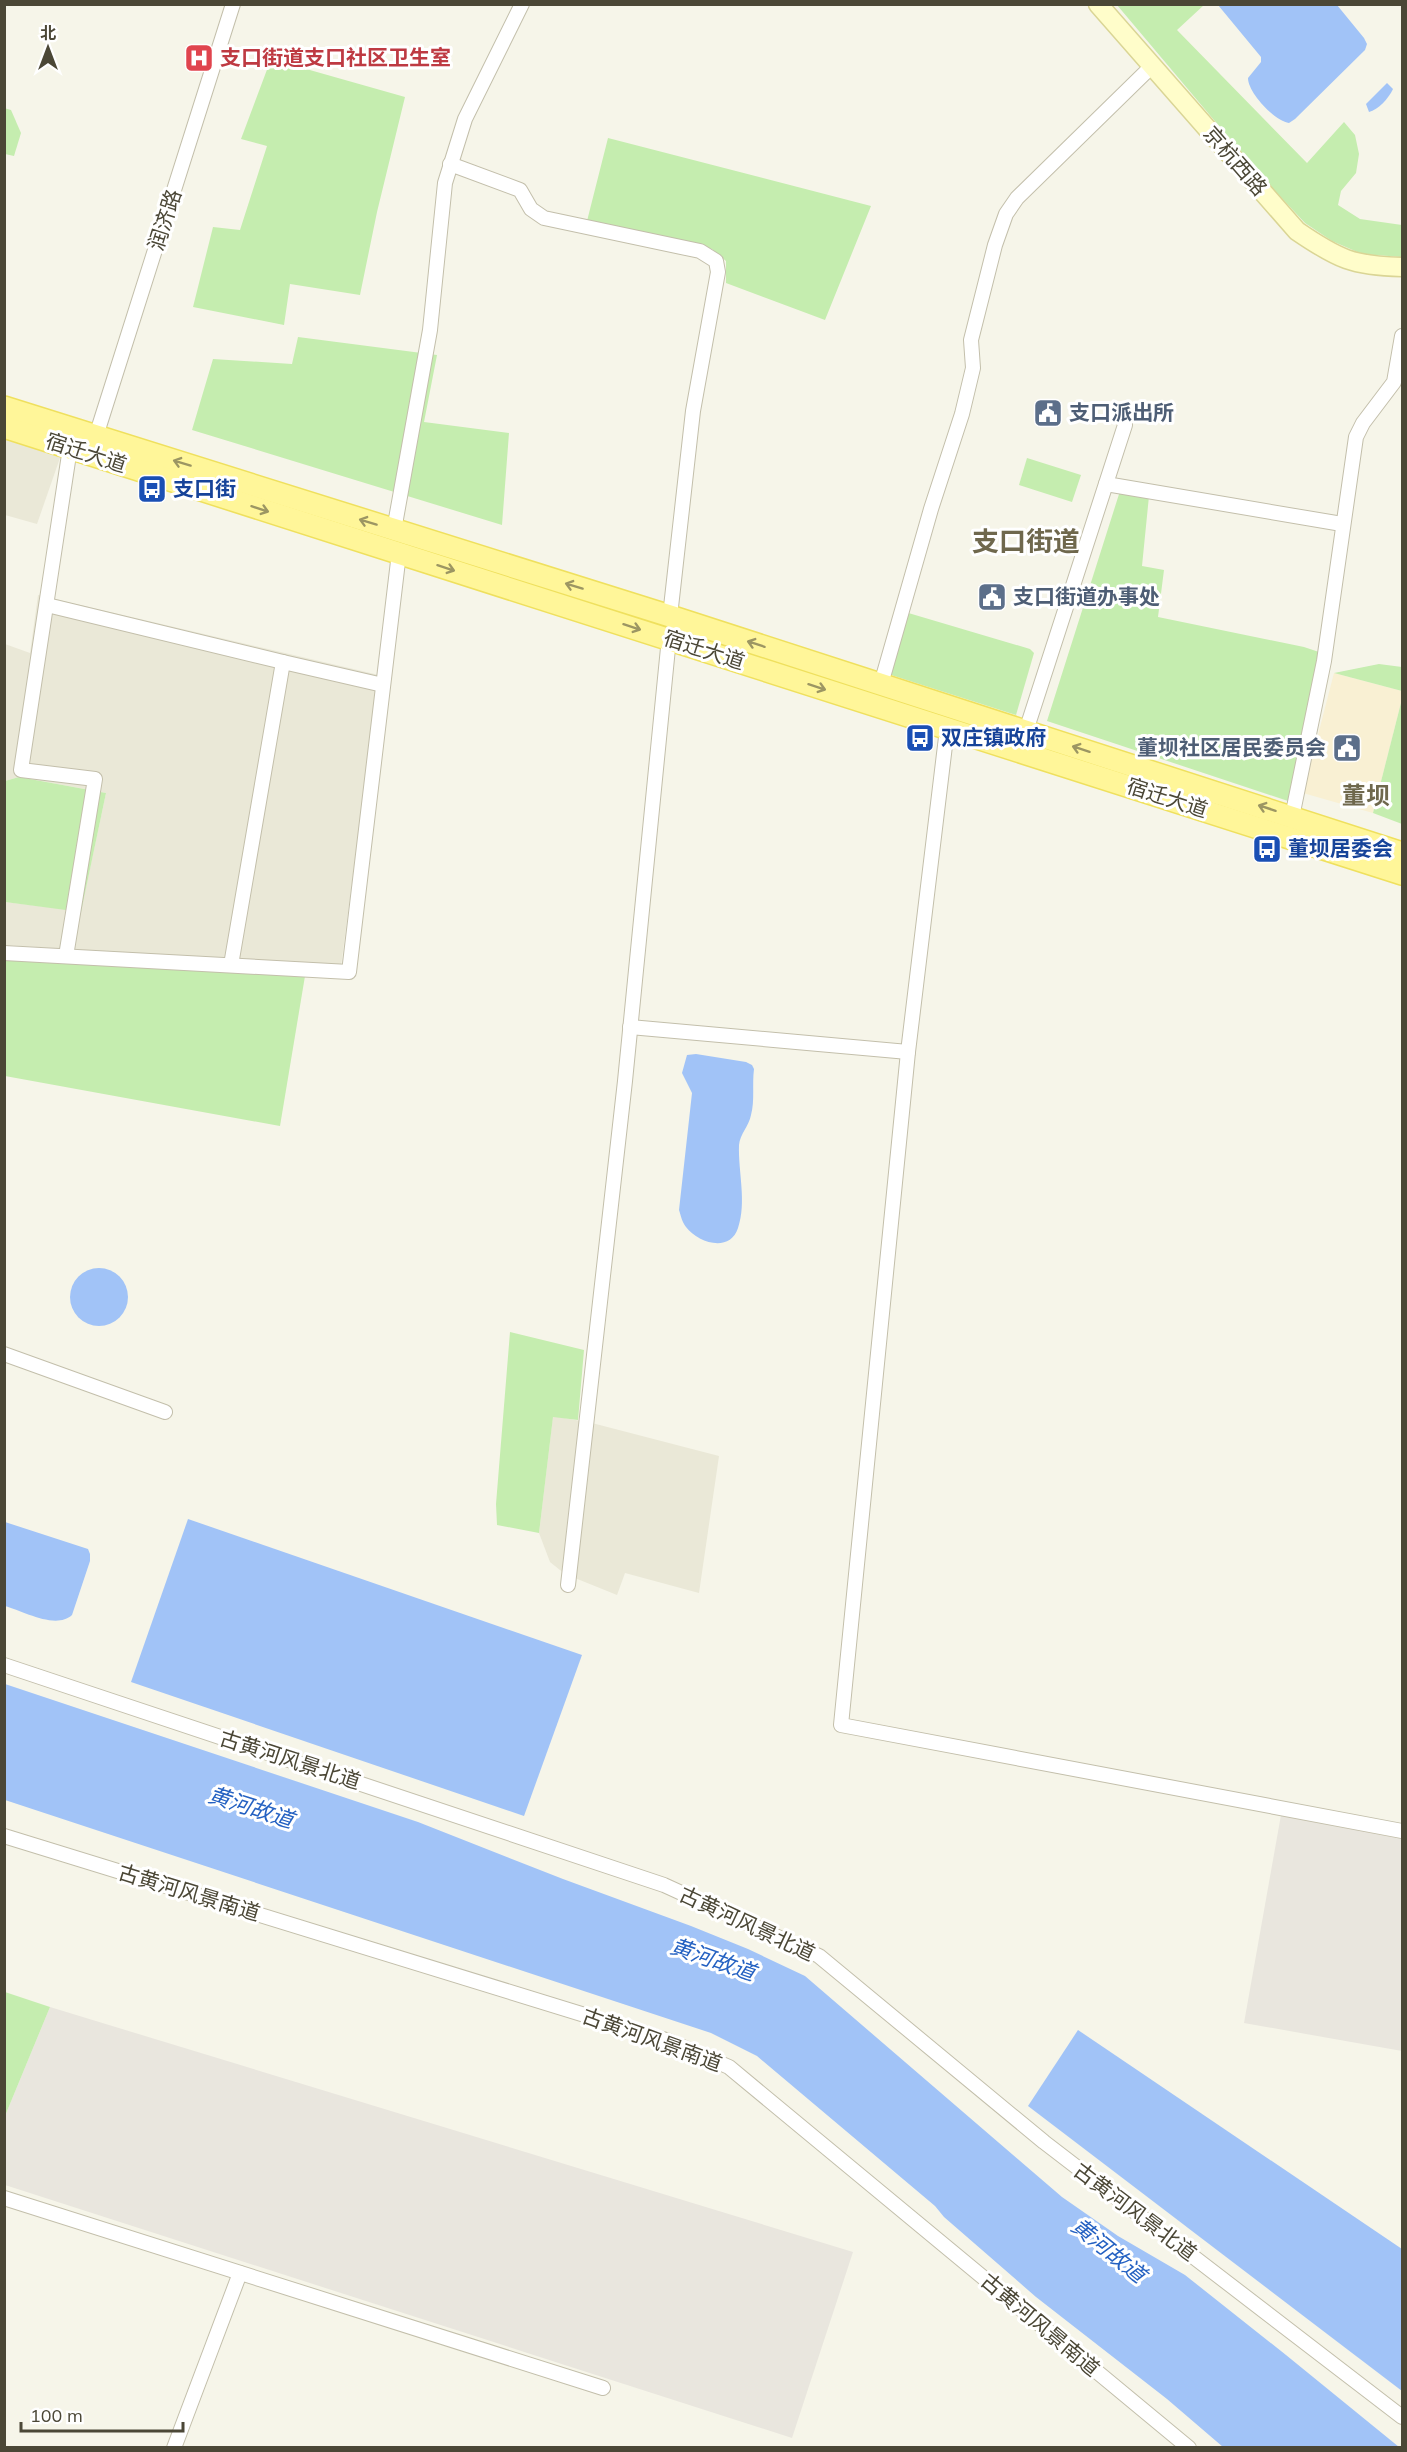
<svg xmlns="http://www.w3.org/2000/svg" width="1407" height="2452" font-family="Mulish,'Noto Sans SC',sans-serif">
  <style>
    .residential { fill: #eae8d7 }
    .commercial { fill: #f9f0d3 }
    .industrial { fill: #e9e6de }
    .green { fill: #c5edaf }
    .water { fill: #a1c3f7 }
    .lines { fill: none; stroke-linecap: round; stroke-linejoin: round }
    .street-casing { stroke: #c3bfab; stroke-width: 16 }
    .secondary-casing { stroke: #dad595; stroke-width: 21 }
    .primary-casing { stroke: #efe05e; stroke-width: 24 }
    .street { stroke: #fff; stroke-width: 14 }
    .secondary { stroke: #fffdca; stroke-width: 18 }
    .primary { stroke: #fff699; stroke-width: 21 }
    .oneway { stroke: #9c9663 }
    .labels { text-anchor: middle; stroke-width: 6; stroke-linejoin: round; paint-order: stroke }
    .health-label { font-size: 21px; font-weight: bold; fill: #be3a42; stroke: #fff; text-anchor: start }
    .street-label { font-size: 21px; fill: #4b4736; stroke: #fff }
    .service-label { font-size: 21px; font-weight: bold; fill: #4e5e75; stroke: #fff; text-anchor: start }
    .transit-label { font-size: 21px; font-weight: bold; fill: #164399; stroke: #fff; text-anchor: start }
    .water-label { font-size: 22px; font-style: italic; fill: #2461c2; stroke: #fff }
    .quarter-label { font-size: 24px; font-weight: bold; fill: #6f684d; stroke: #fff }
    .district-label { font-size: 27px; font-weight: bold; fill: #6f684d; stroke: #fff }
  </style>
  <rect width="100%" height="100%" fill="#f6f5e9"/>
  <!-- residential -->
  <g class="residential">
    <polygon points="4,437 61,455 37,524 5,515"/>
    <polygon points="38,595 379,675 341,966 5,945 5,902 81,911 106,793 19,777 5,781 5,644 30,653"/>
    <polygon points="553,1416 592,1423 719,1456 699,1593 625,1573 617,1595 565,1574 550,1562 539,1533"/>
  </g>
  <!-- commercial -->
  <polygon class="commercial" points="1334,673 1402,691 1402,699 1373,813 1303,793"/>
  <!-- industrial -->
  <g class="industrial">
    <polygon points="1281,1815 1402,1836 1402,2051 1244,2023"/>
    <polygon points="50,2007 853,2252 792,2438 5,2185 5,2116"/>
  </g>
  <!-- green -->
  <g class="green">
    <polygon points="1117,5 1204,5 1177,30 1307,163 1344,122 1355,135 1359,154 1356,173 1341,191 1338,205 1360,219 1402,225 1402,257 1362,254 1332,241 1305,223 1262,177"/>
    <polygon points="271,59 405,97 377,212 360,295 290,284 284,325 193,307 213,227 240,230 267,146 241,139"/>
    <polygon points="4,108 11,110 21,133 14,156 5,154"/>
    <polygon points="608,138 871,206 825,320 726,283 726,261 712,249 587,221"/>
    <polygon points="298,337 437,355 424,422 509,433 502,525 192,430 213,359 292,364"/>
    <polygon points="1027,458 1081,475 1072,502 1019,485"/>
    <polygon points="1120,491 1149,496 1142,566 1164,570 1158,617 1304,647 1322,653 1291,802 1047,721"/>
    <polygon points="905,612 1030,649 1034,653 1016,715 888,674"/>
    <polygon points="1379,664 1402,667 1402,691 1334,673"/>
    <polygon points="1402,699 1402,824 1373,813"/>
    <polygon points="19,777 106,793 81,912 5,902 5,781"/>
    <polygon points="4,960 305,976 280,1126 5,1076"/>
    <polygon points="510,1332 584,1350 578,1420 553,1417 539,1533 497,1525 496,1504"/>
    <polygon points="5,1992 50,2007 5,2116 4,1992"/>
  </g>
  <!-- water -->
  <g class="water">
    <path d="M1218 5H1337L1364 38 1367 44 1365 50 1295 119 1289 123C1275 121 1248 93 1248 78L1261 62V57Z"/>
    <path d="M1387 83 1393 89C1389 98 1378 110 1369 112L1366 104Z"/>
    <path d="M696 1054 746 1062 752 1065 754 1069C752 1084 755 1101 751 1115 749 1126 740 1134 739 1145 738 1172 747 1202 738 1228 730 1253 698 1243 686 1227 682 1222 681 1216 679 1210L692 1093 682 1073 687 1055Z"/>
    <circle cx="99" cy="1297" r="29"/>
    <polygon points="188,1519 582,1655 524,1816 131,1682"/>
    <path d="M5 1522 88 1549 90 1554V1561L72 1615C56 1630 23 1611 5 1606Z"/>
    <polygon points="5,1684 418,1822 563,1879 691,1926 748,1949 805,1976 1062,2197 1118,2236 1185,2275 1286,2355 1399,2447 1223,2447 1167,2399 1036,2297 944,2217 935,2206 757,2056 711,2033 5,1800"/>
    <polygon points="1078,2030 1402,2249 1402,2391 1028,2106"/>
  </g>
  <g class="lines">
    <!-- street casing -->
    <g class="street-casing">
      <g id="street">
        <polyline points="450,164 520,190 531,209 544,218 700,251 716,261 718,272 693,411 670,616"/>
        <polyline points="96,436 233,4"/>
        <polyline points="1106,484 1342,524"/>
        <polyline points="394,530 430,330 445,183 465,119 522,4"/>
        <polyline points="47,605 283,662"/>
        <polyline points="881,684 931,509 962,414 973,368 971,340 995,245 1006,214 1017,198 1152,66"/>
        <polyline points="947,729 908,1052 841,1725 1402,1831"/>
        <polyline points="1024,737 1125,425"/>
        <polyline points="1292,817 1324,661 1356,437 1363,423 1394,382 1402,336"/>
        <polyline points="4,953 349,972 399,553"/>
        <polyline points="66,956 95,779 21,770 70,448"/>
        <polyline points="231,965 283,662 383,685"/>
        <polyline points="630,1027 908,1052"/>
        <polyline points="4,1354 165,1412"/>
        <polyline points="568,1585 625,1081 669,638"/>
        <polyline points="4,1665 664,1885 819,1956 1044,2142 1402,2417"/>
        <polyline points="4,1836 669,2041 729,2067 1189,2448"/>
        <polyline points="4,2198 603,2388"/>
        <polyline points="174,2448 240,2273"/>
      </g>
    </g>
    <!-- secondary casing -->
    <g class="secondary-casing">
      <path id="secondary" d="M1098 4 1297 231C1338 259 1353 266 1402 267"/>
    </g>
    <!-- primary casing -->
    <g class="primary-casing">
      <g id="primary">
        <polyline points="4,407 670,616 1402,853"/>
        <polyline points="4,427 1402,874"/>
      </g>
    </g>
    <!-- street -->
    <use href="#street" class="street"/>
    <!-- secondary -->
    <use href="#secondary" class="secondary"/>
    <!-- primary -->
    <use href="#primary" class="primary"/>
  </g>
  <!-- one-way arrows -->
  <defs><path id="oneway-shaft" d="M-6 0H5M1.5-3L5.5 0L1.5 3" fill="none" stroke-width="1.6" stroke-linecap="round" stroke-linejoin="round" transform="scale(1.5)"/></defs>
  <g class="oneway">
    <use href="#oneway-shaft" transform="translate(182 463) rotate(-163)"/>
    <use href="#oneway-shaft" transform="translate(260 509) rotate(18)"/>
    <use href="#oneway-shaft" transform="translate(368 522) rotate(-163)"/>
    <use href="#oneway-shaft" transform="translate(446 568) rotate(18)"/>
    <use href="#oneway-shaft" transform="translate(574 586) rotate(-163)"/>
    <use href="#oneway-shaft" transform="translate(632 627) rotate(18)"/>
    <use href="#oneway-shaft" transform="translate(756 644) rotate(-162)"/>
    <use href="#oneway-shaft" transform="translate(817 687) rotate(18)"/>
    <use href="#oneway-shaft" transform="translate(1081 749) rotate(-162)"/>
    <use href="#oneway-shaft" transform="translate(1267 808) rotate(-162)"/>
  </g>
  <!-- icons -->
  <defs>
    <g id="hospital-square" transform="scale(1.5)"><rect x="-9" y="-9" width="18" height="18" rx="4" fill="#e0444e" stroke="#fff"/><path d="M-5-5h3v3.5h4V-5h3V5h-3V1.5h-4V5h-3Z" fill="#fff"/></g>
    <g id="civic-square" transform="scale(1.5)"><rect x="-9" y="-9" width="18" height="18" rx="4" fill="#5c6f8a" stroke="#fff"/><path d="M-.6-6.5H3V-4.5H.6V-3L4-1V1h2V6H-6V1h2V-1L-.6-3ZM-1.2 2.5V6h2.4V2.5Z" fill="#fff"/></g>
    <g id="bus-square" transform="scale(1.5)"><rect x="-9" y="-9" width="18" height="18" rx="4" fill="#1a4fb4" stroke="#fff"/><path d="M-5-6H5V4H4V6H2V4H-2V6H-4V4H-5ZM-3.5-4V0h7V-4ZM-3.5 1.2v1.5H-2V1.2ZM2 1.2v1.5H3.5V1.2Z" fill="#fff"/></g>
  </defs>
  <g fill-rule="evenodd">
    <use href="#hospital-square" x="199" y="58"/>
    <use href="#civic-square" x="1048" y="413"/>
    <use href="#bus-square" x="152" y="489"/>
    <use href="#civic-square" x="992" y="597"/>
    <use href="#bus-square" x="920" y="738"/>
    <use href="#civic-square" x="1347" y="748"/>
    <use href="#bus-square" x="1267" y="849"/>
  </g>
  <g class="labels">
    <!-- health labels -->
    <g class="health-label">
      <text x="220" y="65">支口街道支口社区卫生室</text>
    </g>
    <!-- street labels -->
    <g class="street-label">
      <text transform="translate(1235 161) rotate(49)" y="7">京杭西路</text>
      <text transform="translate(165 220) rotate(-72)" y="7">润济路</text>
      <text transform="translate(86 453) rotate(18)" y="7">宿迁大道</text>
      <text transform="translate(704 650) rotate(18)" y="7">宿迁大道</text>
      <text transform="translate(1167 798) rotate(18)" y="7">宿迁大道</text>
      <text transform="translate(290 1760) rotate(18)" y="7">古黄河风景北道</text>
      <text transform="translate(189 1893) rotate(17)" y="7">古黄河风景南道</text>
      <text transform="translate(747 1924) rotate(25)" y="7">古黄河风景北道</text>
      <text transform="translate(652 2040) rotate(20)" y="7">古黄河风景南道</text>
      <text transform="translate(1135 2212) rotate(37)" y="7">古黄河风景北道</text>
      <text transform="translate(1040 2325) rotate(40)" y="7">古黄河风景南道</text>
    </g>
    <!-- service labels -->
    <g class="service-label">
      <text x="1069" y="420">支口派出所</text>
      <text x="1013" y="604">支口街道办事处</text>
      <text x="1326" y="755" text-anchor="end">董坝社区居民委员会</text>
    </g>
    <!-- transit labels -->
    <g class="transit-label">
      <text x="173" y="496">支口街</text>
      <text x="941" y="745">双庄镇政府</text>
      <text x="1288" y="856">董坝居委会</text>
    </g>
    <!-- water labels -->
    <g class="water-label">
      <text transform="translate(251 1807) rotate(18)" y="8">黄河故道</text>
      <text transform="translate(713 1959) rotate(19)" y="8">黄河故道</text>
      <text transform="translate(1109 2250) rotate(39)" y="8">黄河故道</text>
    </g>
    <!-- quarter labels -->
    <g class="quarter-label">
      <text x="1366" y="804">董坝</text>
    </g>
    <!-- district labels -->
    <g class="district-label">
      <text x="1026" y="551">支口街道</text>
    </g>
  </g>
  <!-- border -->
  <rect width="1407" height="2452" fill="none" stroke="#4b4736" stroke-width="12"/>
  <!-- north arrow -->
  <g transform="translate(48 48)" stroke="#ffffff" stroke-width="4.5" paint-order="stroke">
  <path d="M0-4.5L10 22L0 15L-10 22Z" fill="#4b4736"/>
  <text y="-9" font-size="16" font-weight="bold" text-anchor="middle" fill="#4b4736">北</text>
  </g>
  <!-- scale -->
  <path d="M21 2422v9h162v-9" fill="none" stroke="#4b4736" stroke-width="3"/>
  <text x="30" y="2422" font-size="18" fill="#4b4736" stroke="#ffffff" stroke-width="4.5" paint-order="stroke">100 m</text>
</svg>
